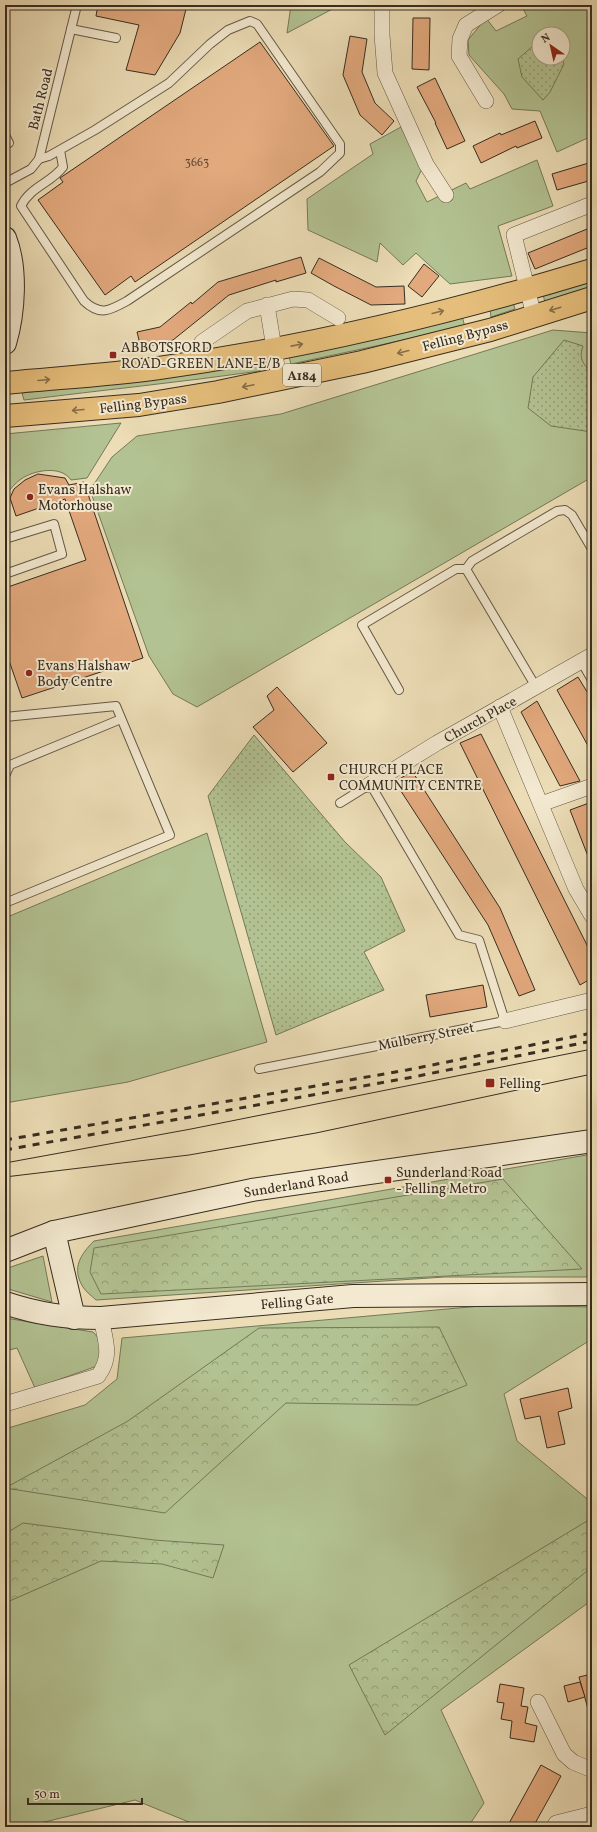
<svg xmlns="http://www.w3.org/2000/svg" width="597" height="1832" font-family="Vollkorn,serif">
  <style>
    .grass { fill: #b3c292; stroke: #757859; fill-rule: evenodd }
    .forest { fill: url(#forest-crowns); stroke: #757859 }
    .park { fill: url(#park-dots); stroke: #757859 }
    .building { fill: #e2a97d; stroke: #372d20 }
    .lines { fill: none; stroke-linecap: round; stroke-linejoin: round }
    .lane-casing { stroke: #645946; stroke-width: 10 }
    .street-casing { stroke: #645946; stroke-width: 16 }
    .secondary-casing { stroke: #372d20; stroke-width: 24 }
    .highway-casing { stroke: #372d20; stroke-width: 24 }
    .lane { stroke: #f3e9d0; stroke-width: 8 }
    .street { stroke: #f3e9d0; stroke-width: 15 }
    .secondary { stroke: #f3e9d0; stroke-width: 22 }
    .highway { stroke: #e6be7b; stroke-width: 22 }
    .tram { stroke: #372d20; stroke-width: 1 }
    .rail { stroke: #372d20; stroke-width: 3; stroke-dasharray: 7 7; stroke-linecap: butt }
    .oneway { stroke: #866e49 }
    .poi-dot { fill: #8f2418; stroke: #f3e9d0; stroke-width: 1.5 }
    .labels { text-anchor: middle; stroke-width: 4; stroke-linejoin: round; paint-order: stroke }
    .number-label { font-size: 12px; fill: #624c37 }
    .shield { fill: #f3e9d0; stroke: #6f6555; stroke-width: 1 }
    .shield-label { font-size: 13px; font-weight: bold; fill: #372d20 }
    .street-label { font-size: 14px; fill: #372d20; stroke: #f3e9d0 }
    .poi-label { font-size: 14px; fill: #372d20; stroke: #f3e9d0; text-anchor: start }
  </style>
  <defs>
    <pattern id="forest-crowns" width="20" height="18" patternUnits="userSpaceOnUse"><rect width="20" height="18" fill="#b3c292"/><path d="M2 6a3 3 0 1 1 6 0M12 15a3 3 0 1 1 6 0" fill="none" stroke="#929e77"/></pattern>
    <pattern id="park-dots" width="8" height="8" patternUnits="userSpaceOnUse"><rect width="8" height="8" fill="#b3c292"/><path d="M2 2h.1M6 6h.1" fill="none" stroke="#929e77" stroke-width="1.8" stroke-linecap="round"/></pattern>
  </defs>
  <rect width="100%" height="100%" fill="#ecddb6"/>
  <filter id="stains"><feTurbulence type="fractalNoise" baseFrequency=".005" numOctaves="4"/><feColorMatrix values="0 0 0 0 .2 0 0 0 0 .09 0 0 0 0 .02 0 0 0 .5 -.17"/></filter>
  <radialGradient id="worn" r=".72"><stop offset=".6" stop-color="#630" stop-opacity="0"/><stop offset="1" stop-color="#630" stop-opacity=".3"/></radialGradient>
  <!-- grass -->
  <g class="grass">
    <polygon points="291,5 340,5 287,33"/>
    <path d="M521 5H592V136L557 152 540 111 512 109 504 94 469 55 468 40 486 18 496 31 527 16ZM539 34H563V58H539Z"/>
    <polygon points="401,127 422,169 416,181 427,202 466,183 470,189 537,160 553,206 498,226 512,276 450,284 416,253 403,265 380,243 377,262 308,230 307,199 373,154 370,144"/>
    <polygon points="592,280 592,288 545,303 543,294"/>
    <polygon points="513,302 515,309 491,317 490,309"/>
    <polygon points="462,316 465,327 291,364 289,357"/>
    <polygon points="553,330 592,333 592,477 197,707 173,694 149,656 90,490 112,457 137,436 281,414"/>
    <path d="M259 362 260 371C182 382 103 390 24 400L22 393Z"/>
    <path d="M121 423 87 478 71 480C61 465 34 470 21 479 15 483 10 490 5 495V504V434Z"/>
    <polygon points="207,833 267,1042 128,1082 5,1103 5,918"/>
    <path d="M592 1154V1277H445L96 1300C92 1296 86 1292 83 1287 71 1268 81 1254 94 1241Z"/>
    <polygon points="43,1256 52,1302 5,1288 5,1269"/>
    <polygon points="492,1305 592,1307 592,1339 504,1394 517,1441 592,1503 592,1600 441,1710 484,1803 468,1827 201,1827 135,1800 24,1827 5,1827 5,1429 85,1405 117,1379 122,1338"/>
    <path d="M5 1318 93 1332C104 1343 103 1351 100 1365L35 1388 17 1348 5 1351Z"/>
  </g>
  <!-- forest -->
  <g class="forest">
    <polygon points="503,1179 582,1269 101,1294 90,1272 94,1248"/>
    <polygon points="439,1327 467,1385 417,1405 286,1403 165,1513 5,1488 128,1421 259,1328"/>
    <polygon points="592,1518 592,1567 385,1735 349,1665"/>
    <polygon points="23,1523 154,1540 224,1545 213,1578 162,1564 101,1561 5,1603 5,1534"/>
  </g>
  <!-- park -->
  <g class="park">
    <polygon points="534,45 539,45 539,58 562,58 564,64 550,92 543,100 522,77 518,59"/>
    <path d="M564 340 583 346C577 364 588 364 592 377 595 387 592 420 592 432L551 426 528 408 533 377Z"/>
    <polygon points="254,735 345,842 381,877 405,931 364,952 384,990 276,1035 208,796"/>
  </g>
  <!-- building -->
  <g class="building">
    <polygon points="98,5 187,5 180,33 155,75 126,70 139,25 96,16"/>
    <polygon points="413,18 430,18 429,70 412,69"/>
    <polygon points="350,36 367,39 362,72 375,103 394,121 382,135 360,115 343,75"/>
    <polygon points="260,42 334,146 135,282 131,276 105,295 38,200 63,182 60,178"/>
    <polygon points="435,78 465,141 447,149 435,123 436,123 417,87"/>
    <polygon points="535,121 542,138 517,148 516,146 481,163 473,146 500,133 501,135"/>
    <polygon points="592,162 592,180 557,190 552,174"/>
    <polygon points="592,227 592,246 535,269 528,253"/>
    <polygon points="301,257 306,273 276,282 276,280 229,295 173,340 141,348 137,332 160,327 191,302 192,304 218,282"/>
    <polygon points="319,258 376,287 404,286 405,304 371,305 334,286 311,273"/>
    <polygon points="424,264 439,276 422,297 408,286"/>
    <polygon points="38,474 65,478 69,485 84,482 143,658 22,698 5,649 5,588 86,560 65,499 16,516 10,498 14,489 25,480"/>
    <polygon points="578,677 592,700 592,753 557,690"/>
    <polygon points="277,687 327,743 293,772 253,727 274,710 267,696"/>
    <polygon points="537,701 580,781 560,786 521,712"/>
    <polygon points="481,734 592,955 592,978 580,985 460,743"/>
    <polygon points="412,771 500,908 535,990 519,996 488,925 395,782"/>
    <polygon points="589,803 592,812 591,864 570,810"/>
    <polygon points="483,985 487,1007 430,1017 426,995"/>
    <polygon points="568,1388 572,1408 558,1412 565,1444 547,1448 540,1416 525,1419 520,1399"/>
    <polygon points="592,1674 592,1709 588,1709 579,1677"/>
    <polygon points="580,1682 585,1697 568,1702 564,1686"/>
    <polygon points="500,1684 524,1688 521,1706 528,1707 525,1723 537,1726 534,1742 510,1738 512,1721 501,1719 504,1703 497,1702"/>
    <polygon points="541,1765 561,1776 553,1791 533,1827 507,1827"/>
  </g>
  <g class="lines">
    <!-- lane casing -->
    <g class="lane-casing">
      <g id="lane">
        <polyline points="71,29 116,38"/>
        <polyline points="5,135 9,143"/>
        <path d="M39 159 49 156 95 130 169 83 210 44 228 30 250 21 257 24 340 144V153L320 172 127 301C109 311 100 316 84 301L21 206C30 187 51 183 63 167L60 150"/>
        <polyline points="5,183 31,169 39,159 77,5"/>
        <polyline points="5,539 54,524 62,554 5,574"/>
        <polyline points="466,569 472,561 557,511 565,510 572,515 592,549"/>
        <polyline points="581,661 592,680"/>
        <polyline points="399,690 362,625 456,569 466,569 536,687"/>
        <polyline points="5,717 116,706 170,835 5,903"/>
        <polyline points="5,776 10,765 121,719"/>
        <polyline points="340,803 369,785"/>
        <polyline points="259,1069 505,1021 479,940 459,935 369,782"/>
      </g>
    </g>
    <!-- street casing -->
    <g class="street-casing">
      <g id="street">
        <polyline points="382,5 382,35 385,73 426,164 446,195"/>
        <polyline points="486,101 459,56 460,39 466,25 498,5"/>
        <polyline points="267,305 279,379"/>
        <polyline points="534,316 514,235 592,204"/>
        <polyline points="202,342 247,311 293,299 308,300 338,318"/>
        <polyline points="500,707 576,889 592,916"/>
        <polyline points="369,785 437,743 592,655"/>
        <polyline points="541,804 592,786"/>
        <polyline points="505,1021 592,1000"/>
        <path d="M5 1404 98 1376C113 1356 105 1340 101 1318"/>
        <polyline points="538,1702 564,1754 573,1762 592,1770"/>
        <polyline points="554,1827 556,1823 592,1814"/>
      </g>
    </g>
    <!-- secondary casing -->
    <g class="secondary-casing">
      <g id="secondary">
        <path d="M5 238C17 268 14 313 5 343"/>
        <polyline points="54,1232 74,1318"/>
        <polyline points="5,1251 54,1232 252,1190 592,1141"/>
        <path d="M5 1303C38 1314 66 1318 101 1318L353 1296 592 1294"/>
      </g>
    </g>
    <!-- highway casing -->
    <g class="highway-casing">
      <g id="highway">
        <path d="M5 383C56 378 108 375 159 368 305 348 450 313 592 270"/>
        <polyline points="5,416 139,405 218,392 362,362 490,330 592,298"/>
      </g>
    </g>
    <!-- lane -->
    <use href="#lane" class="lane"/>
    <!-- street -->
    <use href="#street" class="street"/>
    <!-- secondary -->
    <use href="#secondary" class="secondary"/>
    <!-- highway -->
    <use href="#highway" class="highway"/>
    <!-- tram -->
    <g class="tram">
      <polyline points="5,1163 191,1129 592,1049"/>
      <polyline points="5,1177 189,1155 316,1133 592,1074"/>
    </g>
    <!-- rail -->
    <g class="rail">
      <polyline points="5,1140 407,1070 592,1033"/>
      <polyline points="5,1150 408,1078 592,1041"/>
    </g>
  </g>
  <!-- one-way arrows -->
  <defs><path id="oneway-shaft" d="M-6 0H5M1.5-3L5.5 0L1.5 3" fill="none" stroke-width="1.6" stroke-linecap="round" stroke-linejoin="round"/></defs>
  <g class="oneway">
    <use href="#oneway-shaft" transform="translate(555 309) rotate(163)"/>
    <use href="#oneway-shaft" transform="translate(438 312) rotate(-14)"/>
    <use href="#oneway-shaft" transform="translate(297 345) rotate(-11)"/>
    <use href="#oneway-shaft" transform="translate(403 352) rotate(166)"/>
    <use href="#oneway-shaft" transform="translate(44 380) rotate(-5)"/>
    <use href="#oneway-shaft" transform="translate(248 386) rotate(168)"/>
    <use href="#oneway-shaft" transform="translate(78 410) rotate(175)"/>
  </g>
  <!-- markers -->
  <g class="poi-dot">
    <rect x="109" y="351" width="8" height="8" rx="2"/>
    <circle cx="30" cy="497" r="4"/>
    <circle cx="29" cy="673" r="4"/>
    <rect x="327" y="773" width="8" height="8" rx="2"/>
    <rect x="485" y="1078" width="10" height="10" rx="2"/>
    <rect x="384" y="1176" width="8" height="8" rx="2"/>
  </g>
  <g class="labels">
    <!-- number labels -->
    <g class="number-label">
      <text x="197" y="166">3663</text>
    </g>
    <!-- shield labels -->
    <rect class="shield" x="283" y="364" width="38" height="22" rx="3"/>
    <g class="shield-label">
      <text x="302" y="380">A184</text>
    </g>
    <!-- street labels -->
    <g class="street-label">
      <text transform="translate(40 99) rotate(-76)" y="5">Bath Road</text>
      <text transform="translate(465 335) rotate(-15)" y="5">Felling Bypass</text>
      <text transform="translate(143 403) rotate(-7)" y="5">Felling Bypass</text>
      <text transform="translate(480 719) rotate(-29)" y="5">Church Place</text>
      <text transform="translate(426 1036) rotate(-11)" y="5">Mulberry Street</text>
      <text transform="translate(296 1184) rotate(-9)" y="5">Sunderland Road</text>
      <text transform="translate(297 1301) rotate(-5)" y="5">Felling Gate</text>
    </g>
    <!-- poi labels -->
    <g class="poi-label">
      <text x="121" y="352">ABBOTSFORD<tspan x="121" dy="16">ROAD-GREEN LANE-E/B</tspan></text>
      <text x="38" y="494">Evans Halshaw<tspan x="38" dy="16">Motorhouse</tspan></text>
      <text x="37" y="670">Evans Halshaw<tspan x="37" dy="16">Body Centre</tspan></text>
      <text x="339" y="774">CHURCH PLACE<tspan x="339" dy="16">COMMUNITY CENTRE</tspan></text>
      <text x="499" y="1088">Felling</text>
      <text x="396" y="1177">Sunderland Road<tspan x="396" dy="16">- Felling Metro</tspan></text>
    </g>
  </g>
  <!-- margin -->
  <rect width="597" height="1832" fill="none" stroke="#ecddb6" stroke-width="20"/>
  <rect x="6" y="6" width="585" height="1820" fill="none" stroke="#372d20" stroke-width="2"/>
  <rect x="10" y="10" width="577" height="1812" fill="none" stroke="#372d20"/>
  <!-- north arrow -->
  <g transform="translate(551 46) rotate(326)"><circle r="19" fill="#f3e9d0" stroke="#a89e8a"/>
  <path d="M0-3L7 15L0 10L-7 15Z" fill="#8f2418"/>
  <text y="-6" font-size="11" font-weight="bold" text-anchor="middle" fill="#372d20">N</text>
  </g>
  <!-- scale -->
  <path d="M28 1798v6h114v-6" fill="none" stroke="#372d20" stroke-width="2"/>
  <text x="34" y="1798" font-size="12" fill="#372d20" stroke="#f3e9d0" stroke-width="3" paint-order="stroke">50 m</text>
  <rect width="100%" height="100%" filter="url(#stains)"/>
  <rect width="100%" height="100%" fill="url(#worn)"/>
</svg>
